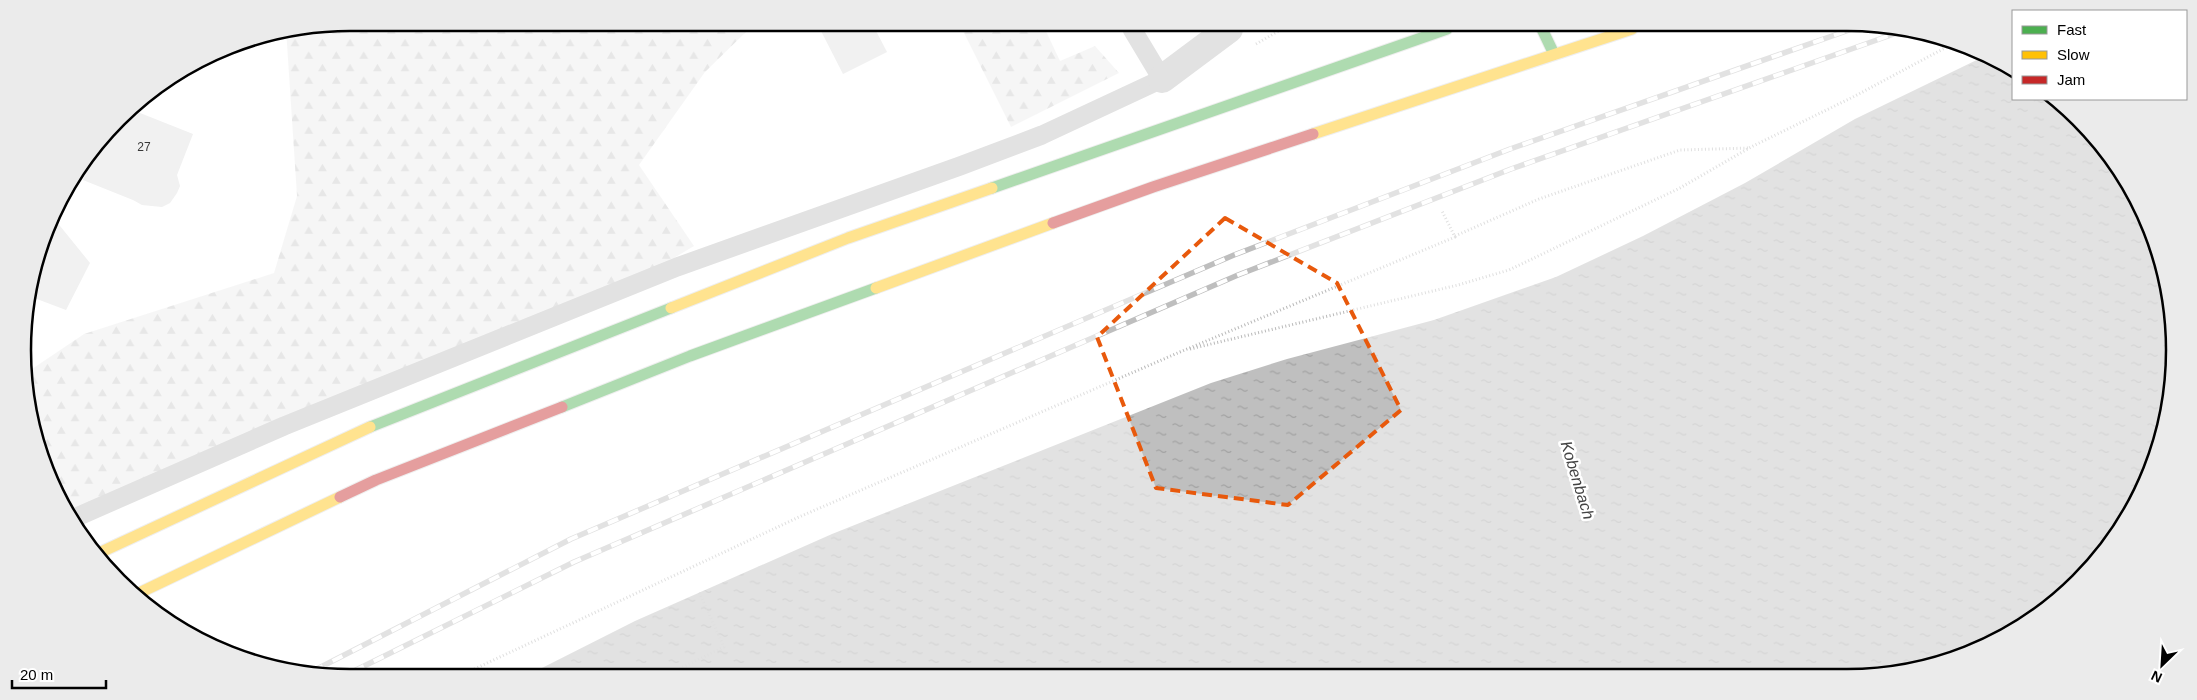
<svg xmlns="http://www.w3.org/2000/svg" width="2197" height="700" font-family="Arial,sans-serif">
  <style>
    .forest { fill: url(#forest-firs) }
    .water { fill: url(#water-ripples) }
    .building { fill: #dfdfdf }
    .lines { fill: none; stroke-linecap: round; stroke-linejoin: round }
    .fast-casing { stroke: #dbdbdb; stroke-width: 13 }
    .slow-casing { stroke: #dbdbdb; stroke-width: 13 }
    .jam-casing { stroke: #dbdbdb; stroke-width: 13 }
    .path { stroke: #b9b9b9; stroke-width: 3; stroke-dasharray: 1 2.5; stroke-linecap: butt }
    .lane { stroke: #bebebe; stroke-width: 19 }
    .street { stroke: #bebebe; stroke-width: 28 }
    .fast { stroke: #4caf50; stroke-width: 11 }
    .slow { stroke: #ffc107; stroke-width: 11 }
    .jam { stroke: #c62828; stroke-width: 11 }
    .rail-casing { stroke: #bebebe; stroke-width: 5.5 }
    .rail { stroke: #fff; stroke-width: 4; stroke-dasharray: 11; stroke-linecap: butt }
    .marked { fill: none; stroke: #e8590c; stroke-width: 4; stroke-dasharray: 10 6; stroke-linejoin: round }
    .labels { text-anchor: middle; stroke-width: 5; stroke-linejoin: round; paint-order: stroke }
    .number-label { font-size: 12px; fill: #383838 }
    .water-label { font-size: 16px; font-style: italic; fill: #444; stroke: #fff }
    .rim { fill: none; stroke: #000; stroke-width: 2.5 }
  </style>
  <defs>
    <pattern id="forest-firs" width="22" height="20" patternUnits="userSpaceOnUse" patternTransform="scale(1.25)"><rect width="22" height="20" fill="#ececec"/><path d="M5 1l3.5 6h-7zM16 11l3.5 6h-7z" fill="#c9c9c9"/></pattern>
    <pattern id="water-ripples" width="26" height="14" patternUnits="userSpaceOnUse" patternTransform="scale(1.25)"><rect width="26" height="14" fill="#bfbfbf"/><path d="M2 4q2-2 4 0t4 0M15 11q2-2 4 0t4 0" fill="none" stroke="#a2a2a2"/></pattern>
  </defs>
  <rect width="100%" height="100%" fill="#fff"/>
  <!-- forest -->
  <g class="forest">
    <polygon points="286,29 749,29 705,72 639,165 694,246 659,267 72,519 34,434 29,371 84,334 274,273 297,196"/>
    <polygon points="962,29 1045,29 1060,61 1095,46 1119,73 1011,127"/>
  </g>
  <!-- water -->
  <polygon class="water" points="1987,55 2013,69 2013,99 2055,99 2079,119 2119,168 2150,225 2168,286 2174,350 2168,414 2130,514 2063,596 1992,644 1890,675 534,672 635,621 832,534 1211,383 1287,359 1434,320 1556,277 1643,236 1745,183 1855,119"/>
  <!-- building -->
  <g class="building">
    <polygon points="820,29 875,29 887,52 843,74"/>
    <polygon points="130,109 193,134 177,175 180,186 177,193 170,203 162,207 142,205 133,200 83,180 90,161"/>
    <polygon points="58,202 65,206 56,221 90,263 66,310 29,296"/>
  </g>
  <g class="lines">
    <!-- fast casing -->
    <g class="fast-casing">
      <g id="fast">
        <polyline points="1542,29 1554,54"/>
        <polyline points="992,188 1447,29"/>
        <polyline points="562,407 690,356 876,288"/>
        <polyline points="370,427 671,308"/>
      </g>
    </g>
    <!-- slow casing -->
    <g class="slow-casing">
      <g id="slow">
        <polyline points="1313,134 1632,29"/>
        <polyline points="876,288 1053,223"/>
        <polyline points="671,308 848,238 992,188"/>
        <polyline points="99,553 370,427"/>
        <polyline points="139,593 340,497"/>
      </g>
    </g>
    <!-- jam casing -->
    <g class="jam-casing">
      <g id="jam">
        <polyline points="1053,223 1153,187 1313,134"/>
        <polyline points="340,497 376,480 562,407"/>
      </g>
    </g>
    <!-- path -->
    <g class="path">
      <polyline points="1256,44 1282,29"/>
      <polyline points="1455,236 1539,199 1680,150 1750,148"/>
      <polyline points="1190,349 1458,285 1509,270 1680,188 1751,147 1855,96 1956,42"/>
      <polyline points="468,672 799,517 1180,352 1455,237 1442,211"/>
      <polyline points="673,672 724,647 699,592"/>
    </g>
    <!-- lane -->
    <polyline class="lane" points="72,519 284,426 677,267 960,166 1042,135 1162,79 1132,29"/>
    <!-- street -->
    <polyline class="street" points="1162,79 1229,29"/>
    <!-- fast -->
    <use href="#fast" class="fast"/>
    <!-- slow -->
    <use href="#slow" class="slow"/>
    <!-- jam -->
    <use href="#jam" class="jam"/>
    <!-- rail casing -->
    <g class="rail-casing">
      <g id="rail">
        <polyline points="313,671 571,539 1234,255 1510,149 1852,29"/>
        <polyline points="354,671 574,562 1238,275 1511,169 1908,29"/>
      </g>
    </g>
    <!-- rail -->
    <use href="#rail" class="rail"/>
  </g>
  <!-- marked area -->
  <path d="M0 0H2197V700H0ZM1225 218 1337 283 1401 410 1288 505 1156 488 1097 337Z" fill="#fff" fill-opacity=".55" fill-rule="evenodd"/>
  <path class="marked" d="M1225 218 1337 283 1401 410 1288 505 1156 488 1097 337Z"/>
  <g class="labels">
    <!-- number labels -->
    <g class="number-label">
      <text x="144" y="151">27</text>
    </g>
    <!-- water labels -->
    <g class="water-label">
      <text transform="translate(1578 480) rotate(73)" y="6">Kobenbach</text>
    </g>
  </g>
  <!-- crop -->
  <path d="M0 0H2197V700H0ZM350 31H1847A319 319 0 0 1 2166 350V350A319 319 0 0 1 1847 669H350A319 319 0 0 1 31 350V350A319 319 0 0 1 350 31Z" fill="#ebebeb" fill-rule="evenodd"/>
  <path class="rim" d="M350 31H1847A319 319 0 0 1 2166 350V350A319 319 0 0 1 1847 669H350A319 319 0 0 1 31 350V350A319 319 0 0 1 350 31Z"/>
  <!-- legend -->
  <rect x="2012" y="10" width="175" height="90" fill="#ffffff" stroke="#999999"/>
  <rect x="2022" y="26" width="25" height="8" fill="#4caf50" stroke="#999999"/>
  <text x="2057" y="35" font-size="15" fill="#000000">Fast</text>
  <rect x="2022" y="51" width="25" height="8" fill="#ffc107" stroke="#999999"/>
  <text x="2057" y="60" font-size="15" fill="#000000">Slow</text>
  <rect x="2022" y="76" width="25" height="8" fill="#c62828" stroke="#999999"/>
  <text x="2057" y="85" font-size="15" fill="#000000">Jam</text>
  <!-- north arrow -->
  <g transform="translate(2162 665) rotate(205)" stroke="#ffffff" stroke-width="4" paint-order="stroke">
  <path d="M0-4L9 19L0 12L-9 19Z" fill="#000000"/>
  <text y="-8" font-size="14" font-weight="bold" text-anchor="middle" fill="#000000">N</text>
  </g>
  <!-- scale -->
  <path d="M12 680v8h94v-8" fill="none" stroke="#000000" stroke-width="2.5"/>
  <text x="20" y="680" font-size="15" fill="#000000" stroke="#ffffff" stroke-width="4" paint-order="stroke">20 m</text>
</svg>
